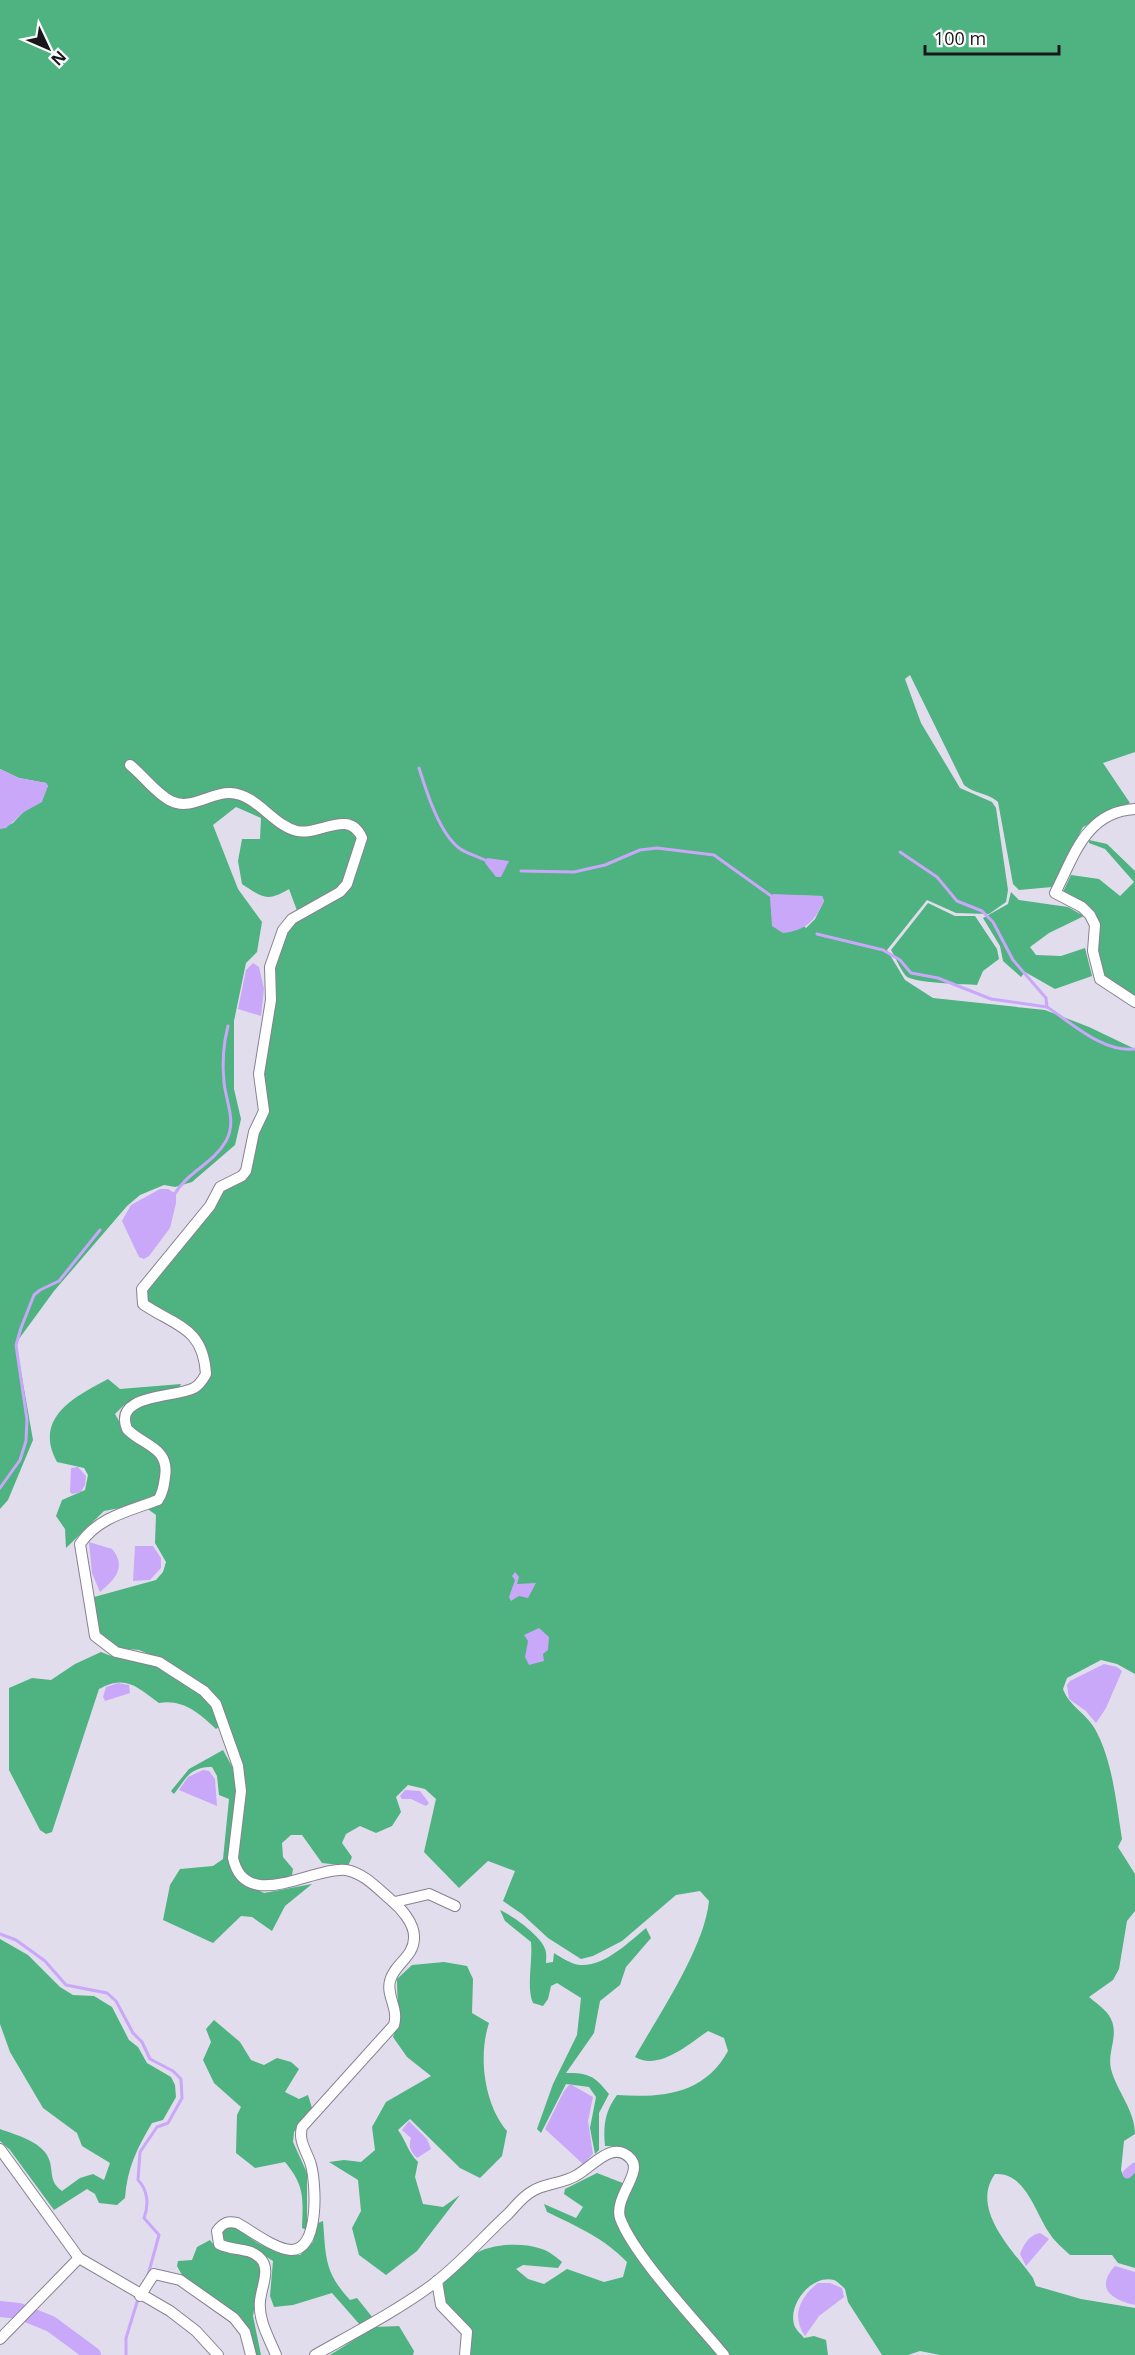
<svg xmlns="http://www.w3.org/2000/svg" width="1135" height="2355" font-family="'Open Sans',sans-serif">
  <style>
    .forest { fill: #4eb281; fill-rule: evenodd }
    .water { fill: #c9a7f9 }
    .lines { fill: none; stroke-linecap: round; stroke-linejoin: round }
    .stream { stroke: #c9a7f9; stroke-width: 3 }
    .canal { stroke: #c9a7f9; stroke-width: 9 }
    .river { stroke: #c9a7f9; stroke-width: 16 }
    .street-casing { stroke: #878290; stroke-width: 12 }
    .street { stroke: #fff; stroke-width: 10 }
  </style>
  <rect width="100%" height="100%" fill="#e2ddec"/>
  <!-- forest -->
  <g class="forest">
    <path d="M0 0H1135V752L1103 763 1130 803 1083 827 1052 887 1019 890 1013 884 998 802C988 793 975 794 964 785L910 675 905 679 921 723 960 788 992 802 996 808 1008 890 1006 902 989 914 956 913 927 900 887 950 905 980 933 998 1045 1010 1089 1027 1135 1049V1674L1117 1664 1101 1660 1067 1678 1063 1689C1069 1706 1086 1713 1095 1729 1113 1762 1116 1802 1122 1839L1118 1847 1135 1874V1911L1127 1921 1119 1969 1113 1980 1089 1997C1096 2003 1107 2010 1111 2019 1119 2036 1107 2052 1111 2069 1117 2092 1135 2110 1135 2134L1124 2141 1121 2170 1123 2175 1129 2178 1135 2172V2268L1118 2263 1112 2255H1070C1063 2248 1055 2242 1050 2234 1035 2213 1026 2172 995 2174 970 2209 1012 2249 1033 2278L1036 2286 1081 2299 1135 2308V2355H940L920 2351 908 2355H882L848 2302 845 2289C842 2286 837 2281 834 2280 811 2274 786 2306 795 2327 797 2331 802 2335 804 2338L814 2336 826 2340 828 2355H469V2326C450 2310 441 2306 444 2279 454 2271 463 2261 473 2255 491 2243 523 2242 542 2249 549 2251 556 2257 562 2262L558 2268 523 2265 516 2269 528 2279 544 2284 567 2269 604 2282 623 2277 627 2262C604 2238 576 2226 547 2212L544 2204 576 2218 583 2207 564 2194 565 2189 597 2173 633 2187 639 2162C629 2151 620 2145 605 2146 603 2126 605 2111 617 2095 661 2098 704 2095 728 2051L724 2038 708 2031C689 2044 659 2071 635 2057 659 2014 704 1949 709 1901L700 1891 676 1895 622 1941 593 1956 581 1959 548 1938 522 1914 503 1901 515 1871 488 1861 459 1888 424 1852 436 1799 425 1789 408 1785 396 1797 401 1812 392 1826 376 1833 360 1826 346 1834 342 1843 352 1857 348 1866 322 1863 302 1835H291L282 1843 283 1857 293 1869 292 1875C273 1885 246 1884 238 1861L242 1807 217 1698 161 1659 139 1650 117 1648 99 1635 94 1597 156 1580 163 1572 166 1562 155 1543 156 1515 141 1504 104 1511 66 1548 65 1529 56 1516 62 1500 85 1490 88 1475 84 1468 57 1462C33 1418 74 1397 108 1379L120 1389 181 1384 179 1388 124 1405 115 1414 123 1428 136 1407 206 1380 205 1347 145 1303 144 1294 222 1189 243 1178 254 1140 265 1116 262 1074 271 968 284 935 299 916 289 889C267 902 263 898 242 884L238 861 242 839H260L261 818 236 807 213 825 238 889 262 922 257 952 246 963 234 1021V1089L241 1119 235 1145 192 1182 175 1187 164 1185 140 1195 127 1206 54 1291 16 1343 33 1440 8 1500 0 1509V829L13 823 48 786 46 783 19 778 0 769ZM773 895 822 896 824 901 815 919 806 928Z"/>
    <polygon points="1089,840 1107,844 1135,871 1135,998 1105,977 1096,951 1094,915 1083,902 1063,892 1071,875 1099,879 1120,896 1134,882 1105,849 1089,843"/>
    <polygon points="1011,892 1019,900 1068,907 1084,916 1049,933 1030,947 1036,955 1061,956 1085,948 1092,976 1055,989 1025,972 1021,977 1003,961 1000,946 983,918 1008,904"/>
    <path d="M928 903 955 916H975L997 949 999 959 983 971 977 985C963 984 912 983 906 976 900 969 896 958 891 950Z"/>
    <path d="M101 1652C119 1660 138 1660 156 1666 168 1670 209 1697 214 1707 217 1713 218 1720 220 1726L216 1729C199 1713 183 1699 159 1703 137 1687 126 1674 99 1689L52 1832 46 1834 40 1830 9 1770V1688L32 1678 51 1680 75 1664Z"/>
    <path d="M223 1750 234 1770 237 1794 230 1858 233 1873 243 1883 264 1893 312 1884 285 1906 272 1931 252 1917 241 1916 213 1943 163 1920 170 1885 180 1869 213 1866 223 1859 229 1799 219 1795 217 1776 212 1767C190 1766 185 1780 174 1794L171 1791 189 1769Z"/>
    <path d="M500 1910C512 1915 541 1936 545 1949 547 1953 546 1959 546 1963L553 1962 554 1953C562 1958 571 1964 580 1965 604 1967 629 1942 646 1928L651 1938 626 1967 620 1985 600 2001 594 2033 566 2073C588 2073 594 2075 609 2094L599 2113V2150L595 2154 590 2128 596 2097 589 2087 566 2084 541 2133 537 2129 553 2084 577 2035 581 1998 557 1983 551 1986 548 1999 543 2006 533 2003C526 1987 533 1961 531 1942L505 1921Z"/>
    <path d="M0 1939 28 1955 60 1987 73 1995 94 1996 112 2007 129 2040 138 2047 147 2063 171 2077 175 2085 176 2097 163 2120 152 2123C137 2148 127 2169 125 2198L117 2205 99 2203 95 2194 87 2189 54 2210 10 2150 0 2141V2129C16 2135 45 2142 50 2162 53 2175 50 2182 62 2191L80 2178 93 2174 104 2180 110 2163 82 2146 77 2133 43 2108 10 2052 0 2024Z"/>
    <path d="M444 1962 467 1966 473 1979 472 2013 489 2023C478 2056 484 2104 507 2131L502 2156 480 2178 460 2168 410 2119 398 2130C406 2141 408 2152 418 2162L415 2177 423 2204 443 2207 460 2195 417 2251 386 2275 359 2255 352 2228 361 2211 358 2180 329 2162 344 2160 361 2162 375 2150 372 2127 386 2102 431 2076 407 2057 393 2037C401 2013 397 2003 397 1979L412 1965Z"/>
    <path d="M214 2020 240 2042 251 2060 264 2065 277 2058 291 2062 299 2069 285 2092 299 2099 308 2095 312 2108 294 2132 293 2142 307 2173V2230L302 2228C303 2198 305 2186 285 2162L255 2168 236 2153 237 2115 241 2107 214 2083 203 2060 211 2042 206 2029Z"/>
    <path d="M323 2221C326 2257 324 2272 350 2300L357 2298 373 2318 361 2326 332 2293 293 2305 274 2307 270 2296 273 2261 252 2248 224 2244 221 2238 224 2228 228 2225C240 2229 244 2233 253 2240 265 2249 286 2255 300 2255L313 2242 318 2223Z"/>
    <path d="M210 2240C223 2259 236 2247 251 2255 255 2257 259 2262 262 2265L253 2316 261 2355H254L245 2324 183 2277 177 2266 178 2261 192 2260 197 2247Z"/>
    <polygon points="399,2326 414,2351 413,2355 330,2355 375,2327"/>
  </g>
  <!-- water -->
  <g class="water">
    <polygon points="0,769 19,778 46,783 48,786 42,802 24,812 6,828 0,829"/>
    <polygon points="487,858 509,861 501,877 496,877 485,863"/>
    <path d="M773 894 822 896 824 901C814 922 806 930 783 933L772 926 770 898Z"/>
    <polygon points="253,963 259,967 264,989 261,1016 238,1009 246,970"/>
    <polygon points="160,1189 168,1189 176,1194 176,1203 170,1228 149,1256 144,1259 139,1257 122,1221 131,1205"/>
    <polygon points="78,1467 86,1476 85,1485 81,1492 72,1494 70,1492 71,1468"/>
    <path d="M89 1542 112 1549C127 1567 115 1579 100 1592L92 1573Z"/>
    <polygon points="135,1546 153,1546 161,1558 161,1568 150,1580 133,1581"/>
    <polygon points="515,1572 519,1577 517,1584 536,1583 528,1598 519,1596 511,1601 509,1597 515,1580 512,1576"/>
    <polygon points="539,1628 549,1637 548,1650 543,1654 544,1661 529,1665 525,1657 528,1641 524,1635"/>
    <polygon points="1104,1664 1117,1667 1122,1671 1106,1708 1096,1723 1086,1711 1069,1699 1067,1685 1070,1681"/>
    <polygon points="118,1683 129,1685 130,1693 105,1701 103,1697 106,1687"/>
    <polygon points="203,1770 209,1771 215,1779 217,1806 179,1790 188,1777"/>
    <polygon points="405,1790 420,1791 429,1803 426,1806 411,1799 402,1799 400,1796"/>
    <polygon points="570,2084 593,2097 588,2121 593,2154 583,2164 545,2129 564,2091"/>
    <path d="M409 2121 427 2139 431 2149 417 2158C411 2152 408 2147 411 2138L402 2130Z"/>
    <path d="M1040 2233 1049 2239 1026 2266 1020 2254C1024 2244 1028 2236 1040 2233Z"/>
    <path d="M1115 2266 1135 2272V2305C1113 2300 1094 2289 1115 2266Z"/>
    <path d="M818 2283H830L842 2288 844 2297 819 2316 805 2336C791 2316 800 2297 818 2283Z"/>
  </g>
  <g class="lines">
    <!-- stream -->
    <g class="stream">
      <path d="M419 768C426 790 439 833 459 848 467 854 480 857 489 862"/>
      <path d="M900 852 937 877 957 901 982 911 993 922 1013 960 1046 998 1047 1007C1072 1023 1103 1053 1135 1049"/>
      <polyline points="521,871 574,872 605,865 640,850 657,848 714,855 774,898"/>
      <polyline points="817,934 883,950 900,960 911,973 938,978 991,999 1047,1007"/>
      <path d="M174 1195C187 1172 213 1164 226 1141 237 1121 226 1103 224 1082 222 1062 223 1045 228 1026"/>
      <polyline points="0,1488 20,1460 26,1441 27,1420 16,1345 21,1328 34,1295 40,1290 59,1281 100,1230"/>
      <path d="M0 1934 16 1940 45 1961 66 1985 107 1993 116 2001 133 2033 142 2042 150 2059 173 2071 181 2079 182 2098 168 2123 157 2127 140 2152 138 2180C148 2190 149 2205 144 2218L159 2235 148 2275"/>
      <polyline points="126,2355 126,2338 138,2299"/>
    </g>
    <!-- canal -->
    <polyline class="canal" points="1127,2174 1135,2167"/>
    <!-- river -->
    <polyline class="river" points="0,2309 19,2311 51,2324 93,2355"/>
    <!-- street casing -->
    <g class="street-casing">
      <g id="street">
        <path d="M130 765C144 776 156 794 171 801 191 811 211 792 230 793 257 794 272 825 297 831 319 836 349 808 362 838L347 884 340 892 292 919 283 930 270 967 271 1000 259 1074 264 1111 254 1132 246 1171 242 1176 220 1187 210 1206 142 1289 143 1304C177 1327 203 1327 206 1374 203 1379 200 1385 194 1388 176 1398 113 1393 127 1429 143 1446 170 1447 165 1477 164 1485 163 1493 158 1500 129 1511 98 1517 80 1544L95 1636 116 1652 159 1662 204 1691 216 1704 238 1766 241 1791 233 1858C245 1914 314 1866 346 1870 364 1873 378 1889 391 1900 401 1908 415 1924 414 1938 414 1957 394 1964 390 1981 386 1996 399 2008 394 2025L302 2127C298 2142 307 2151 311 2165 316 2184 320 2250 291 2250 274 2249 252 2231 237 2223 227 2221 223 2223 217 2231L219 2244C232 2251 248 2247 259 2257 272 2268 261 2287 260 2301 258 2320 269 2338 276 2355"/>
        <path d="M1135 809C1085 812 1074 857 1055 893L1082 907 1090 915 1095 925 1093 951 1100 979 1135 1002"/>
        <polyline points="395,1902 429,1894 455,1906"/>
        <polyline points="0,2149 79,2258 170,2311 196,2331 218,2355"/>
        <polyline points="437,2281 441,2305 467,2332 465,2355"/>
        <polyline points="140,2296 154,2274 180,2280 234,2318 245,2332 251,2355"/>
        <polyline points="0,2339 79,2258"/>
        <path d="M315 2355C354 2333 395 2312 432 2285 459 2265 483 2237 508 2214 515 2207 522 2197 531 2192 544 2183 563 2184 577 2175 593 2166 613 2139 631 2159 643 2173 614 2197 620 2218 634 2256 696 2321 724 2355"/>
      </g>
    </g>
    <!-- street -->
    <use href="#street" class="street"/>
  </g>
  <!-- north arrow -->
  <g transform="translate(48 48) rotate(134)" stroke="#ffffff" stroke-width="4.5" paint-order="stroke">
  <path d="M0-4.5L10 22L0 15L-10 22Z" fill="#19171c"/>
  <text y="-9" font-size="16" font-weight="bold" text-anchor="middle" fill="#19171c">N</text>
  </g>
  <!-- scale -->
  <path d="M925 45v9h134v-9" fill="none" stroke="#19171c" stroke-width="3"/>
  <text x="934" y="45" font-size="18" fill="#19171c" stroke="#ffffff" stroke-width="4.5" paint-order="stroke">100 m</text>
</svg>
